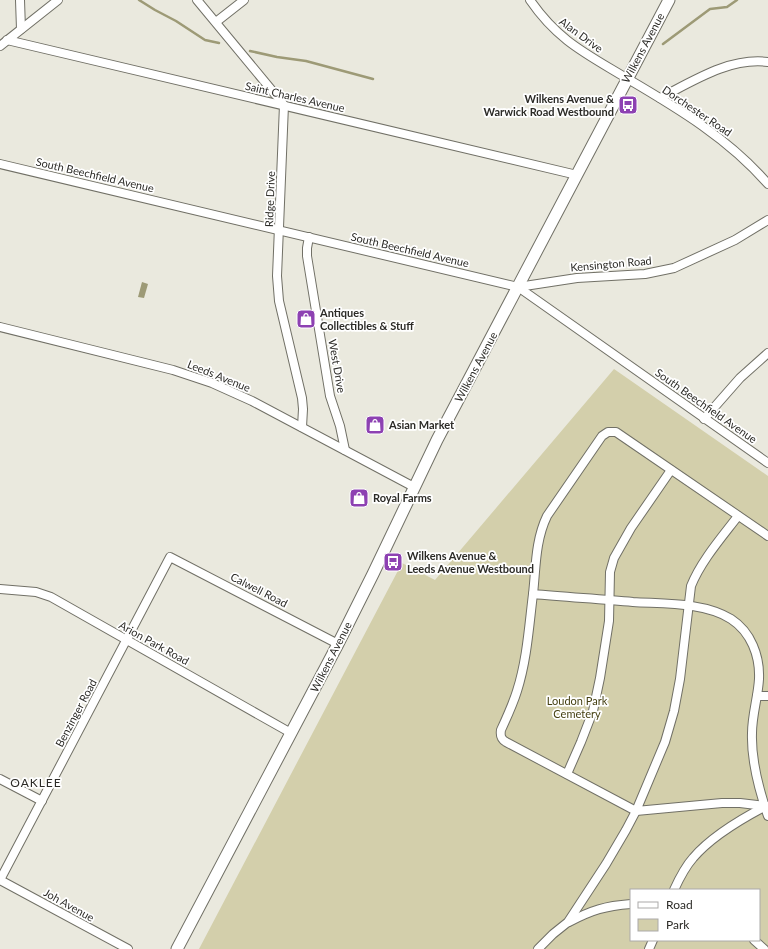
<svg xmlns="http://www.w3.org/2000/svg" width="768" height="949" font-family="Lato,sans-serif">
  <style>
    .green { fill: #d3cfab; fill-rule: evenodd }
    .water { fill: #9d9a76 }
    .lines { fill: none; stroke-linecap: round; stroke-linejoin: round }
    .stream { stroke: #9d9a76; stroke-width: 2.5 }
    .minor-casing { stroke: #717066; stroke-width: 10 }
    .major-casing { stroke: #717066; stroke-width: 13 }
    .minor { stroke: #fff; stroke-width: 8 }
    .major { stroke: #fff; stroke-width: 11 }
    .labels { text-anchor: middle; stroke-width: 3.5; stroke-linejoin: round; paint-order: stroke }
    .street-label { font-size: 11px; fill: #2c2b27; stroke: #fff }
    .poi-label { font-size: 11px; font-weight: bold; fill: #2c2b27; stroke: #fff; text-anchor: start }
    .park-label { font-size: 11px; fill: #443f11; stroke: #fff }
    .neighbourhood-label { font-size: 12px; letter-spacing: 1px; fill: #2c2b27; stroke: #fff }
  </style>
  <rect width="100%" height="100%" fill="#eae9de"/>
  <!-- green -->
  <path class="green" d="M614 369 768 476V949H199L402 563 435 580ZM631 890H759V940H631Z"/>
  <!-- water -->
  <polygon class="water" points="142,282 148,284 144,298 138,297"/>
  <g class="lines">
    <!-- stream -->
    <g class="stream">
      <polyline points="139,0 155,10 176,21 205,40 219,43"/>
      <polyline points="663,44 710,9 727,7 737,0"/>
      <polyline points="250,51 277,57 306,61 373,79"/>
    </g>
    <!-- minor casing -->
    <g class="minor-casing">
      <g id="minor">
        <polyline points="20,0 21,29"/>
        <polyline points="197,0 284,105 277,276 279,301 302,398 303,409 302,427"/>
        <path d="M530 0C558 41 587 54 628 79 679 109 729 139 768 184"/>
        <polyline points="216,22 244,0"/>
        <polyline points="7,40 577,175"/>
        <polyline points="0,46 58,0"/>
        <path d="M660 98C693 81 730 57 768 62"/>
        <polyline points="0,164 518,287 768,463"/>
        <polyline points="309,237 307,248 307,256 330,396 340,426 345,450"/>
        <polyline points="518,287 577,278 645,274 674,268 735,240 768,220"/>
        <polyline points="0,327 173,370 212,383 252,401 414,487"/>
        <polyline points="704,419 740,378 768,353"/>
        <path d="M738 516C722 537 701 561 691 586L680 679 674 711 665 742 636 811 722 803H740L765 806"/>
        <polyline points="0,589 36,592 51,597 291,733"/>
        <path d="M533 594C566 597 600 599 633 602 663 604 704 602 731 619 751 632 760 656 759 679 758 697 752 715 752 733 751 761 759 790 768 816"/>
        <polyline points="757,696 768,696"/>
        <polyline points="567,774 581,742 593,711 600,678 609,621 610,572 614,558 631,528 671,470"/>
        <polyline points="0,779 42,801"/>
        <polyline points="0,880 170,557 338,644"/>
        <polyline points="0,880 128,949"/>
        <path d="M674 890C679 879 685 867 693 858 710 838 743 818 766 806"/>
        <path d="M569 922C592 910 605 906 631 904"/>
        <polyline points="754,940 764,949"/>
        <path d="M538 949 553 934 568 922 606 864 626 830 636 811 506 742C501 739 500 736 501 730 507 717 513 704 517 691 527 660 529 626 533 594 536 568 535 541 547 516L602 436 608 432H616L768 536"/>
        <polyline points="649,949 653,940"/>
      </g>
    </g>
    <!-- major casing -->
    <g class="major-casing">
      <polyline id="major" points="177,949 338,644 373,574 437,440 669,0"/>
    </g>
    <!-- minor -->
    <use href="#minor" class="minor"/>
    <!-- major -->
    <use href="#major" class="major"/>
  </g>
  <!-- icons -->
  <defs>
    <g id="bus-square" transform="scale(1)"><rect x="-9" y="-9" width="18" height="18" rx="4" fill="#8d41b2" stroke="#fff"/><path d="M-5-6H5V4H4V6H2V4H-2V6H-4V4H-5ZM-3.5-4V0h7V-4ZM-3.5 1.2v1.5H-2V1.2ZM2 1.2v1.5H3.5V1.2Z" fill="#fff"/></g>
    <g id="shop-square" transform="scale(1)"><rect x="-9" y="-9" width="18" height="18" rx="4" fill="#8d41b2" stroke="#fff"/><path d="M-5-2.5h2.3a2.7 3.5 0 0 1 5.4 0H5L5.5 6h-11ZM-1.5-2.5h3a1.5 2.3 0 0 0-3 0Z" fill="#fff"/></g>
  </defs>
  <g fill-rule="evenodd">
    <use href="#bus-square" x="628" y="105"/>
    <use href="#shop-square" x="306" y="319"/>
    <use href="#shop-square" x="375" y="425"/>
    <use href="#shop-square" x="359" y="498"/>
    <use href="#bus-square" x="393" y="562"/>
  </g>
  <g class="labels">
    <!-- street labels -->
    <g class="street-label">
      <text transform="translate(581 35) rotate(36)" y="4">Alan Drive</text>
      <text transform="translate(643 48) rotate(-62)" y="4">Wilkens Avenue</text>
      <text transform="translate(295 97) rotate(13)" y="4">Saint Charles Avenue</text>
      <text transform="translate(697 111) rotate(34)" y="4">Dorchester Road</text>
      <text transform="translate(95 175) rotate(13)" y="4">South Beechfield Avenue</text>
      <text transform="translate(270 199) rotate(-88)" y="4">Ridge Drive</text>
      <text transform="translate(410 250) rotate(13)" y="4">South Beechfield Avenue</text>
      <text transform="translate(611 264) rotate(-5)" y="4">Kensington Road</text>
      <text transform="translate(337 366) rotate(80)" y="4">West Drive</text>
      <text transform="translate(476 367) rotate(-62)" y="4">Wilkens Avenue</text>
      <text transform="translate(219 376) rotate(22)" y="4">Leeds Avenue</text>
      <text transform="translate(706 406) rotate(35)" y="4">South Beechfield Avenue</text>
      <text transform="translate(259 590) rotate(27)" y="4">Calwell Road</text>
      <text transform="translate(154 643) rotate(29)" y="4">Arion Park Road</text>
      <text transform="translate(331 657) rotate(-63)" y="4">Wilkens Avenue</text>
      <text transform="translate(76 713) rotate(-62)" y="4">Benzinger Road</text>
      <text transform="translate(69 905) rotate(29)" y="4">Joh Avenue</text>
    </g>
    <!-- poi labels -->
    <g class="poi-label">
      <text x="614" y="103" text-anchor="end">Wilkens Avenue &amp;<tspan x="614" dy="13">Warwick Road Westbound</tspan></text>
      <text x="320" y="317">Antiques<tspan x="320" dy="13">Collectibles &amp; Stuff</tspan></text>
      <text x="389" y="429">Asian Market</text>
      <text x="373" y="502">Royal Farms</text>
      <text x="407" y="560">Wilkens Avenue &amp;<tspan x="407" dy="13">Leeds Avenue Westbound</tspan></text>
    </g>
    <!-- park labels -->
    <g class="park-label">
      <text x="577" y="705">Loudon Park<tspan x="577" dy="13">Cemetery</tspan></text>
    </g>
    <!-- neighbourhood labels -->
    <g class="neighbourhood-label">
      <text x="36" y="787">OAKLEE</text>
    </g>
  </g>
  <!-- legend -->
  <rect x="630" y="889" width="130" height="52" fill="#ffffff" stroke="#abaaa9"/>
  <rect x="638" y="902" width="20" height="6" fill="#ffffff" stroke="#abaaa9"/>
  <text x="666" y="909" font-size="12" fill="#2c2b27">Road</text>
  <rect x="638" y="919" width="20" height="12" fill="#d3cfab" stroke="#abaaa9"/>
  <text x="666" y="929" font-size="12" fill="#2c2b27">Park</text>
</svg>
